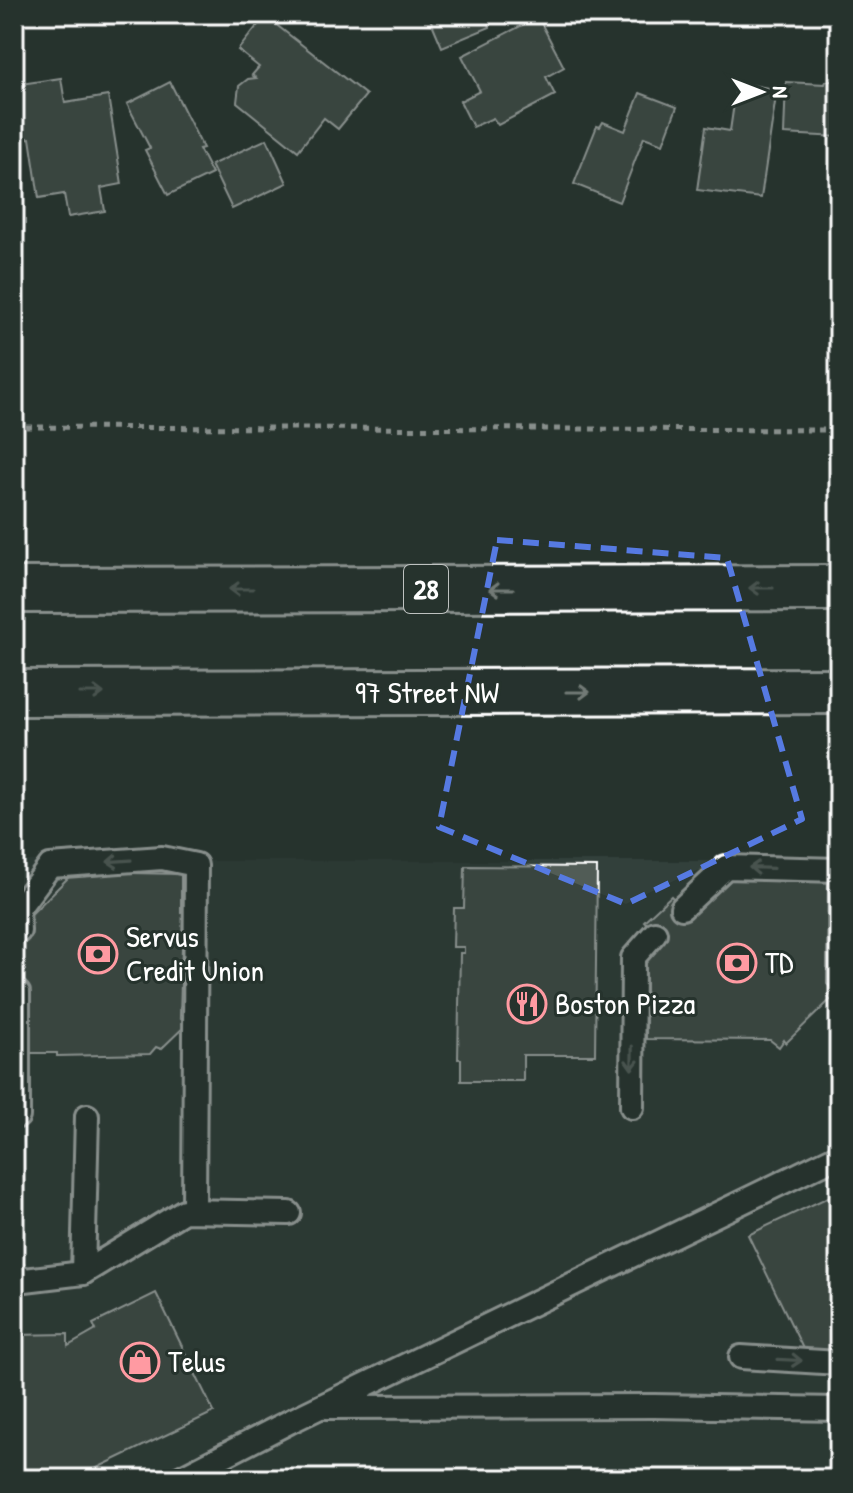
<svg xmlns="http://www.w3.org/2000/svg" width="853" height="1493" font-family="'Patrick Hand',sans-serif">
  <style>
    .built { fill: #333f3a }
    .building { fill: #515c57; stroke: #fff; stroke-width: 2 }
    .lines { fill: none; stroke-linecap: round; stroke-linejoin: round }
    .service-casing { stroke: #fff; stroke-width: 28 }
    .primary-casing { stroke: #fff; stroke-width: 50 }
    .path { stroke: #fff; stroke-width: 5; stroke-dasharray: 6 6; stroke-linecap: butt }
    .service { stroke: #26332d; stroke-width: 22 }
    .primary { stroke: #26332d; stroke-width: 44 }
    .oneway { stroke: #727a76 }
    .marked { fill: none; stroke: #567ae2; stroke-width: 6; stroke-dasharray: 16 10; stroke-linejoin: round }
    .labels { text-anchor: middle; stroke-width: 6; stroke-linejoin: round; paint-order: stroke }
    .shield { fill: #26332d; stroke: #bec2c0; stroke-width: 2 }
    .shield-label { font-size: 28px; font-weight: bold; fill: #fff }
    .street-label { font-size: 30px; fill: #fff; stroke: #26332d }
    .poi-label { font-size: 30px; fill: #fff; stroke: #26332d; text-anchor: start }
  </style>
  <rect width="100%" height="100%" fill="#26332d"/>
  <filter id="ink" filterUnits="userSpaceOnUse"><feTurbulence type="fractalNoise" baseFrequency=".0125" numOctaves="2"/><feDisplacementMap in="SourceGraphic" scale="16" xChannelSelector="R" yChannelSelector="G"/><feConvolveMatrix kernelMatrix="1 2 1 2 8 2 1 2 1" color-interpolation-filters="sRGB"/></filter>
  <g filter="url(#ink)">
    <!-- built -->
    <rect class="built" x="14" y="861" width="825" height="618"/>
    <!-- building -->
    <g class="building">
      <polygon points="428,14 485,14 490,27 442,47"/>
      <polygon points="265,16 366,95 338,129 324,118 298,151 237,102 239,86 248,79 256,78 252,75 259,67 238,50"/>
      <polygon points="538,17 564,67 546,77 555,95 498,125 493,118 473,127 460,101 480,91 462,56"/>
      <polygon points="61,78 65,103 108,96 122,184 101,188 105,211 68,217 64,194 39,198 30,138 19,139 14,109 14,85"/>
      <polygon points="826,81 839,81 839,137 784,134 786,82 825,84"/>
      <polygon points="170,82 203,148 199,149 212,174 168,195 145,150 150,148 127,104"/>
      <polygon points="737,83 777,89 761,198 697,190 706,127 730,131"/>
      <polygon points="640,93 677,107 663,144 644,137 619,202 574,184 597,126 600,127 603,122 625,131"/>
      <polygon points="267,139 287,183 232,209 211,165"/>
      <polygon points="465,866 597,867 595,1055 523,1055 523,1081 461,1081 461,1059 458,1059 460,953 464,953 464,947 453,947 454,908 464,908"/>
      <polygon points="84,872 181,874 181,913 183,913 180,1017 187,1024 161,1049 156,1047 150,1054 57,1056 57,1053 28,1053 14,993 14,931 73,873"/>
      <polygon points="728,879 828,879 827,984 835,991 828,997 830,1000 786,1043 784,1040 779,1047 770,1040 646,1039 646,959 664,942 644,921 671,896 690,916"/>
      <polygon points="839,1192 839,1354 806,1355 748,1235"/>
      <polygon points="156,1293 214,1412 74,1479 14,1479 14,1335 68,1334 68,1346 96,1330 93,1324"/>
    </g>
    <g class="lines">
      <!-- service casing -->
      <g class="service-casing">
        <g id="service">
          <polyline points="682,908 726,867 839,870"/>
          <polyline points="19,931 18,909 50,866 162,858 196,865 194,1211"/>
          <polyline points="18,993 18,1116"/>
          <polyline points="632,1107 633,958 655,933"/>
          <polyline points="14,1273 25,1280 83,1273 184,1211 289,1213"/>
          <polyline points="83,1273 87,1116"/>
          <polyline points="741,1357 839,1363"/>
          <polyline points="326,1407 654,1406 839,1409"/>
          <polyline points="178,1479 289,1422 839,1155"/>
        </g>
      </g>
      <!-- primary casing -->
      <g class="primary-casing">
        <g id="primary">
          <polyline points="14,590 839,588"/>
          <polyline points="14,693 839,691"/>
        </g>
      </g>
      <!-- path -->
      <polyline class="path" points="14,427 839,430"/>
      <!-- service -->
      <use href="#service" class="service"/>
      <!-- primary -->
      <use href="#primary" class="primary"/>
    </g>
    <!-- one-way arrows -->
    <defs><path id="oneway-shaft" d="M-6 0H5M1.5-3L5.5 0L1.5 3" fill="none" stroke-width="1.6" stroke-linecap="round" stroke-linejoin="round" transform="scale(2)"/></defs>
    <g class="oneway">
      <use href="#oneway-shaft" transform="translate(761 588) rotate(180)"/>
      <use href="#oneway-shaft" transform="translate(241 589) rotate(180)"/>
      <use href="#oneway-shaft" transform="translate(501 589) rotate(180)"/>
      <use href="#oneway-shaft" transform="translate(578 692)"/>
      <use href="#oneway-shaft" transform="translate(92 693)"/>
      <use href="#oneway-shaft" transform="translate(119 861) rotate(176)"/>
      <use href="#oneway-shaft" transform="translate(761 868) rotate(-178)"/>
      <use href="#oneway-shaft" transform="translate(632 1058) rotate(91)"/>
      <use href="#oneway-shaft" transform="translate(790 1360) rotate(3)"/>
    </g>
  </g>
  <!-- marked area -->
  <path d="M0 0H853V1493H0ZM497 540 727 558 802 819 626 904 439 827Z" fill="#26332d" fill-opacity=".55" fill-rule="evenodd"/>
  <path class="marked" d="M497 540 727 558 802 819 626 904 439 827Z"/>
  <!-- icons -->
  <defs>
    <g id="bank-ring" transform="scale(2)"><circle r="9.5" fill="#26332d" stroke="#ff9aa2" stroke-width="1.5"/><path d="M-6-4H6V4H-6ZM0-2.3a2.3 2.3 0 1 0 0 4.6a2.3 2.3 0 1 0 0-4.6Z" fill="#ff9aa2"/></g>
    <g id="restaurant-ring" transform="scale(2)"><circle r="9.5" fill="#26332d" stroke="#ff9aa2" stroke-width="1.5"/><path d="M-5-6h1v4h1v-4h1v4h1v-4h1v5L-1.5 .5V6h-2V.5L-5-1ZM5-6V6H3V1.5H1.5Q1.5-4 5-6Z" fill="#ff9aa2"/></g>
    <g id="shop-ring" transform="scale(2)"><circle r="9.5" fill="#26332d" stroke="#ff9aa2" stroke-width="1.5"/><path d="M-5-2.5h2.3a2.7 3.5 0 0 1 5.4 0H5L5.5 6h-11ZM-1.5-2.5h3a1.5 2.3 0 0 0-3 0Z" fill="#ff9aa2"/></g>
  </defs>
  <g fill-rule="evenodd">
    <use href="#bank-ring" x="98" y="954"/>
    <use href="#bank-ring" x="737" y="963"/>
    <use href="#restaurant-ring" x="527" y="1004"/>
    <use href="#shop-ring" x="140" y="1362"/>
  </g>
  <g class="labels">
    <!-- shield labels -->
    <rect class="shield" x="404" y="565" width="44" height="48" rx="6"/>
    <g class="shield-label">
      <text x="426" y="599">28</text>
    </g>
    <!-- street labels -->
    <g class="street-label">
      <text x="427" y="703">97 Street NW</text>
    </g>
    <!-- poi labels -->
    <g class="poi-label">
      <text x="126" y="947">Servus<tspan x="126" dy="34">Credit Union</tspan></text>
      <text x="765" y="973">TD</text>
      <text x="555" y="1014">Boston Pizza</text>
      <text x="168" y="1372">Telus</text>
    </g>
  </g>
  <!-- margin -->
  <rect width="853" height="1493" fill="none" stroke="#26332d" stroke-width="48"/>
  <rect x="24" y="24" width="805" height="1445" fill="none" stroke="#fff" stroke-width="3" filter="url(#ink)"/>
  <!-- north arrow -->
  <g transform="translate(761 92) rotate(90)" stroke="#26332d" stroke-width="6" paint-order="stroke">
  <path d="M0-6L14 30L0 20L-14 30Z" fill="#ffffff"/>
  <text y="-12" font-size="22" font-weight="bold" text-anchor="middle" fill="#ffffff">N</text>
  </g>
</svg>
